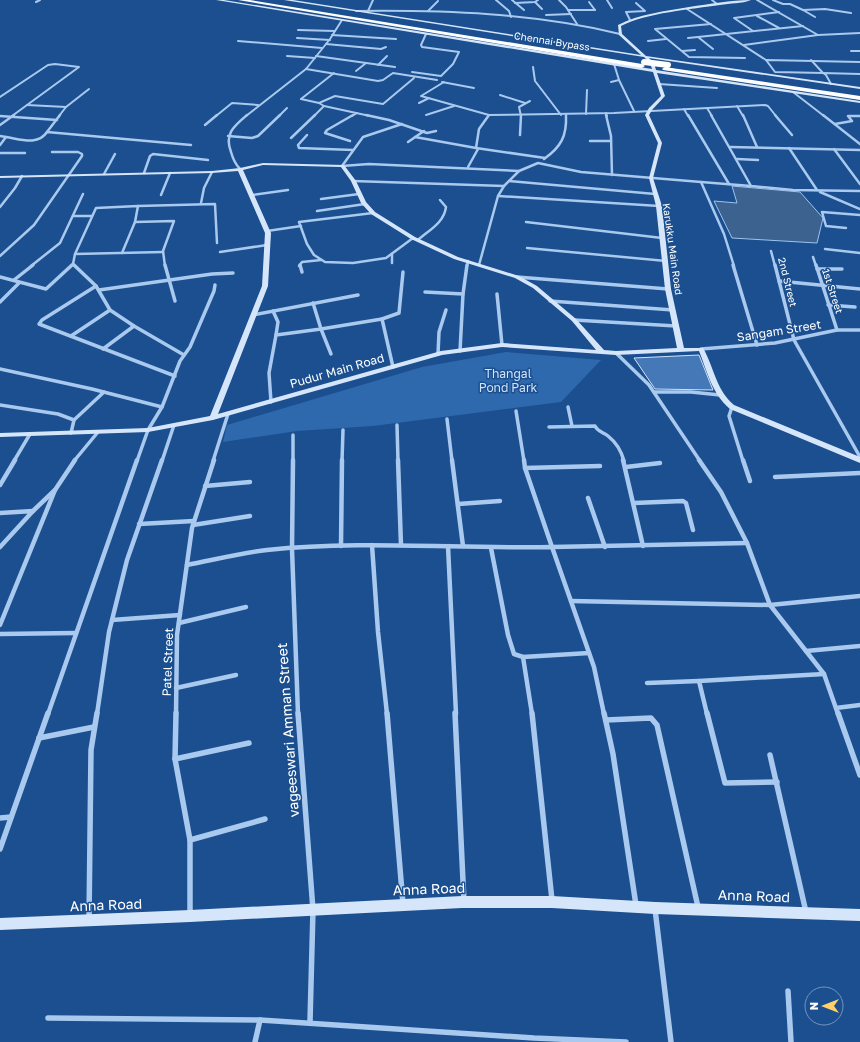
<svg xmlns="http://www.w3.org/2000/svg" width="860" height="1042" font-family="'Golos Text',sans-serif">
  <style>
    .green { fill: #2e69ad }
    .water { fill: #3c6290; stroke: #9cc4f0 }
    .building { fill: #4478b7; stroke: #cfe3fa }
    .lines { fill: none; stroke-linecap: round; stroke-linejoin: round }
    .street-far4 { stroke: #a9c9ee; stroke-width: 2 }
    .street-far3 { stroke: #a9c9ee; stroke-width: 2.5 }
    .street-far2 { stroke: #a9c9ee; stroke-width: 3.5 }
    .street-far1 { stroke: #a9c9ee; stroke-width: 4.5 }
    .street { stroke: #a9c9ee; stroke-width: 5.5 }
    .secondary { fill: #d6e6fa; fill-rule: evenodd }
    .highway { fill: #fff; fill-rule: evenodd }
    .highway-bridge { stroke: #fff; stroke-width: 6 }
    .labels { text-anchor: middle; stroke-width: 3; stroke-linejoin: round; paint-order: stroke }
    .far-street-label { font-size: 10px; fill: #fff; stroke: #1b4f8f }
    .street-label { font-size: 12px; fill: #fff; stroke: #1b4f8f }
    .park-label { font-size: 12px; fill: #cfe3fa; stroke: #1b4f8f }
    .near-street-label { font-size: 14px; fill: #fff; stroke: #1b4f8f }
  </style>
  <rect width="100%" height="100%" fill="#1b4f8f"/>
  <!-- green -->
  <polygon class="green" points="506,352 601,360 561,402 373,426 297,431 223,442 227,425 422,367"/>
  <!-- water -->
  <polygon class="water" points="732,186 800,192 823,218 817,243 732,238 714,201 737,203"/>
  <!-- building -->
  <polygon class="building" points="699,355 713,390 655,389 634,358"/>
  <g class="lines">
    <!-- street-far4 -->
    <g class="street-far4">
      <polyline points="496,0 509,11 511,17"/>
      <polyline points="512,0 524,10"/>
      <polyline points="559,0 566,7 577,24"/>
      <polyline points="607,0 612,8"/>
      <polyline points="712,0 717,4"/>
      <polyline points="773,0 783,4 790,4 803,10 825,9 851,13"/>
      <polyline points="36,2 40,0"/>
      <polyline points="535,2 542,9"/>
      <polyline points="589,2 595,10"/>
      <polyline points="515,3 535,2 538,0"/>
      <polyline points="687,9 766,60"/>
      <polyline points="568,10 595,10"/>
      <polyline points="803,10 815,17"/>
      <path d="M356 11C445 10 534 13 620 34"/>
      <polyline points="368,11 373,0"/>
      <polyline points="428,11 438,1"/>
      <polyline points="546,15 571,14"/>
      <polyline points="757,16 779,28"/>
      <polyline points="630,20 626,12 645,11 636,3"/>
      <polyline points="711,24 655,29 689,57 745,58"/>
      <polyline points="298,30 335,31"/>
      <polyline points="753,31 734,18 779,12"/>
      <polyline points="332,35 396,39"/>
      <polyline points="818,35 860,33"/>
      <polyline points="297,38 330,40"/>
      <polyline points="688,38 698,37"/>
      <polyline points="238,41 322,48"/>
      <polyline points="648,41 666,39"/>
      <polyline points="326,44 381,49 386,47"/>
      <polyline points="744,45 818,35 757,0"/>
      <polyline points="713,49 698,37 803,26"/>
      <polyline points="682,51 695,50"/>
      <polyline points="851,51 860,51"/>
      <polyline points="287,56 315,58"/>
      <polyline points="316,56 395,67"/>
      <polyline points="811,60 823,73"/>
      <polyline points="614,64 619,80 634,111"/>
      <polyline points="378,65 387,56"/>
      <polyline points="533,67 535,81 561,115"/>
      <polyline points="306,69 378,81 383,80 393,73 437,80"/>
      <polyline points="356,71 366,63"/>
      <polyline points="412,72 441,76 453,64 459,52 422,47 421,45 426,34"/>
      <polyline points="823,73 775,72 766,60 860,62"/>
      <polyline points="442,82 474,88"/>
      <polyline points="444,82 421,96 489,115 614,113 765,105 768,106 776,116"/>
      <polyline points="611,82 619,80"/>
      <polyline points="659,84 717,88"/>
      <polyline points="831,84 826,75 823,73 860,74"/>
      <polyline points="793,92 824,116"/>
      <polyline points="500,95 525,103"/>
      <polyline points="0,97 48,65 55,64 79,67 12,116"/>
      <polyline points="301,99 319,103 324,106 370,116"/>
      <polyline points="301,99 334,73"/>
      <polyline points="319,103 335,96 383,104 414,78"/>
      <polyline points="419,103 429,98"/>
      <polyline points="27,105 66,107"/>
      <polyline points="737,106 743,116"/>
      <polyline points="707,108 712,116"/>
      <polyline points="684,109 688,116"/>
      <polyline points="606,113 607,116"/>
      <polyline points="586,114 587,90"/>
      <polyline points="426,115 454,106"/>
      <polyline points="59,116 66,107 89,89"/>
      <polyline points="216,116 232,103 258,105"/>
      <polyline points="246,116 306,69 330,39 342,20"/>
      <polyline points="279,116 287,108"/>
      <polyline points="314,116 324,106"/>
      <polyline points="352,116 357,113"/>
      <polyline points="521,116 519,107 530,101"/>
    </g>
    <!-- street-far3 -->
    <g class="street-far3">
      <polyline points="366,115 389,120 427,133 436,131"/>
      <polyline points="489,115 479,129 476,148 545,158"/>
      <polyline points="606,115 611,136 612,175"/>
      <polyline points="688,115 729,184"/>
      <polyline points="711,115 751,186 793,190 860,191"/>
      <polyline points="743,115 757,147"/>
      <polyline points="775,115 792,135"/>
      <polyline points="823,115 860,144"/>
      <polyline points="0,116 57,120"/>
      <polyline points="835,124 852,121 848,116 860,116"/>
      <polyline points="0,125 14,115"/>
      <polyline points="205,125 217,115"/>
      <polyline points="47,132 60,115"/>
      <polyline points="307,135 298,145 299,148 353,150"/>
      <polyline points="520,135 521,115"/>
      <polyline points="0,136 6,137"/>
      <polyline points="228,136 252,138 258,136 280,115"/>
      <polyline points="415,137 476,148"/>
      <polyline points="291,138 315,115"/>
      <polyline points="350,141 325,133 327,130 353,115"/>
      <polyline points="590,141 611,141"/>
      <polyline points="408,142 424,131"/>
      <path d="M0 145 6 137C20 139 38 146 47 132L191 145"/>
      <polyline points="730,147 860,150"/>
      <polyline points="789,148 817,190"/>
      <polyline points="834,149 860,184"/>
      <polyline points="0,153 25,153"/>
      <path d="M544 159C561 147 567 136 566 115"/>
      <polyline points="737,159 758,160"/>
      <polyline points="342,166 369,164 519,171"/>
      <polyline points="342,166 363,137 402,124"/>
      <polyline points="468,167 478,149"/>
      <path d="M240 169C235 164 233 159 231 152 224 134 234 126 247 115"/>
      <polyline points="144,173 150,156 153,154 208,160"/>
      <polyline points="104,174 115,154"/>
      <polyline points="353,181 504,186"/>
      <polyline points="509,181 655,194"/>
      <polyline points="701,182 751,186"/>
      <polyline points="820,192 860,209"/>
      <polyline points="161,195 170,173"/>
      <polyline points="252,195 288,190"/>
      <polyline points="498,196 659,206"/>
      <polyline points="321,199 359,194"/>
      <polyline points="201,203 204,188 212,172"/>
      <polyline points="138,206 215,204 217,243"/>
      <polyline points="0,207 15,188 22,176"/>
      <polyline points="317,211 365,204"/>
      <polyline points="373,213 299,222 307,244 314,255 325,262 353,263 386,258 413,238"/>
      <polyline points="73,216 92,216"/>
      <polyline points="135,222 174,221 163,251 165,266"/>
      <polyline points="526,222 662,238"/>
      <polyline points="846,228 826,226 822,212 860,215"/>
      <polyline points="267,231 301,226"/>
      <path d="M418 240C429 230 444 223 446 207L440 200"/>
      <polyline points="527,248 666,261"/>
      <polyline points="825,249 860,253"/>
      <polyline points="771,251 775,266"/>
      <polyline points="220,252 267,245"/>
      <polyline points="75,254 96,208 138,206 135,222 122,253"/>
      <polyline points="392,254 392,263"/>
      <polyline points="0,256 34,225 82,156 82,154 78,152 52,152"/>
      <polyline points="813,257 816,266"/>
      <polyline points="73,264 75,254 163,252"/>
      <polyline points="479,265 498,196 504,186 519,171 538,163 581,172 701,182 724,234 734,266"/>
      <polyline points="31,266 60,243 83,194"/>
      <polyline points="71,266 73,264 75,266"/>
      <polyline points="299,266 302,262 321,260"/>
      <polyline points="467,266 468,261"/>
    </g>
    <!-- street-far2 -->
    <g class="street-far2">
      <polyline points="74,265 96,286 110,310 134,326 184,355"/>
      <polyline points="165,265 175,301"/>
      <polyline points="300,265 302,272"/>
      <polyline points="733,265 757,345"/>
      <polyline points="775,265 794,340 860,457"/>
      <polyline points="816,265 837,330"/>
      <polyline points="817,269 842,269"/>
      <polyline points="0,277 46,289 72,265"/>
      <polyline points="517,277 668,289"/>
      <polyline points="14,280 33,265"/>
      <polyline points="779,281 860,289"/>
      <polyline points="96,286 42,320 39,324 175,376"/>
      <polyline points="99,290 212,274 233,273"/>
      <polyline points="425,292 463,294 460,351"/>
      <polyline points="463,294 467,265"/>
      <polyline points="497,294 502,345"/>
      <polyline points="550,301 673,310"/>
      <polyline points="0,302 19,283"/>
      <polyline points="828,305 855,307"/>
      <polyline points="273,311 278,322 276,335"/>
      <polyline points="253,315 358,295"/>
      <polyline points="574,320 676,326"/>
      <polyline points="71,336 110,310"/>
      <polyline points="103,349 134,326"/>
      <polyline points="701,349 775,343 837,330 860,330"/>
      <polyline points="616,353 649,385 700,461"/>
      <polyline points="331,354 321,329 382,319"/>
      <polyline points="438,354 439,332 446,310"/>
      <polyline points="393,367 382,319 399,313 403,272"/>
      <polyline points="0,369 92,389 162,407"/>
      <polyline points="654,392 691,392 720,395"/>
      <polyline points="271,402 269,373 276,335 321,329 313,303"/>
      <polyline points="0,405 58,414 74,420 71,433"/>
      <polyline points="568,407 572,426"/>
      <polyline points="732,407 729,416 743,461"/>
      <polyline points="516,411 524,461"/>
      <polyline points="447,419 452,461"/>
      <polyline points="74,420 104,392"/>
      <polyline points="397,425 398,461"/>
      <path d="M549 427 595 426C598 432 603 432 608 436 617 443 621 450 624 461"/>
      <polyline points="14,461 30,434"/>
      <polyline points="74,461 98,432"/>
      <polyline points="137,461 148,430 162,407 180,361 190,347 214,291 215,285"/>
      <polyline points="162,461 174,425"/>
      <polyline points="213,461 228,414"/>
      <polyline points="293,461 293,435"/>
      <polyline points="342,461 343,430"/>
    </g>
    <!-- street-far1 -->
    <g class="street-far1">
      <polyline points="293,460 292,549 298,714"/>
      <polyline points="398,460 401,545"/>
      <polyline points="452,460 463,546"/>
      <polyline points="524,460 525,468 552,547 747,543"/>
      <polyline points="623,460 643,546"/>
      <polyline points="699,460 721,492 747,543 770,605 824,674 838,714"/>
      <polyline points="743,460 750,481"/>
      <polyline points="626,467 660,463"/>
      <polyline points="525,468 600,466"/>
      <polyline points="775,477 860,473"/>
      <polyline points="0,485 15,460"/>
      <polyline points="205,486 250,482"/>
      <polyline points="588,498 605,547"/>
      <polyline points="634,503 683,501 686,503 693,530"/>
      <polyline points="458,504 500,501"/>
      <polyline points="33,511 55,490 75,460"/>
      <polyline points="0,513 33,511 0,547"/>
      <polyline points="139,524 194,521"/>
      <polyline points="193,525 250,516"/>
      <polyline points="372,545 378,632 387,714"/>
      <polyline points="341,546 342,460"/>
      <polyline points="448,546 456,714"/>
      <polyline points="491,548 508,635 514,654 523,657 532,714"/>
      <path d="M187 565C213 560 241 553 267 550 362 540 457 549 552 547L594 667 604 714"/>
      <polyline points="571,601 770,605 860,596"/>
      <polyline points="112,620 180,615"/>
      <polyline points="179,623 246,607"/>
      <polyline points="0,625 55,490"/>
      <polyline points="0,634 76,633"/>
      <polyline points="806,651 860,646"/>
      <polyline points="523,657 589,653"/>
      <polyline points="647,683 699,681"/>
      <polyline points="176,688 236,675"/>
      <polyline points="836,708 860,705"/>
      <polyline points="48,714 137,460"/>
      <polyline points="97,714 109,632 127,560 162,460"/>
      <polyline points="176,714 177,635 192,528 214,460"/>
      <polyline points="707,714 699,681 824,674"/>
    </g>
    <!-- street -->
    <g class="street">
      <polyline points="176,713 175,759 190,840 190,914"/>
      <polyline points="298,713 313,910 310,1022"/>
      <polyline points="387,713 403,904"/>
      <polyline points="455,713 464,902"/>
      <polyline points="532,713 552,900"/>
      <polyline points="604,713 613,754 636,905"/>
      <polyline points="707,713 725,783 777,782"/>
      <polyline points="838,713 860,775"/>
      <polyline points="606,720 651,718 657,725 698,907"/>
      <polyline points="39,738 94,727"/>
      <polyline points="770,755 806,912"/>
      <polyline points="175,759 249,743"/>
      <polyline points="0,818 11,817"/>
      <polyline points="190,840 265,819"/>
      <polyline points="0,849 48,713"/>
      <polyline points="655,909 671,1042"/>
      <polyline points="89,920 91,750 97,713"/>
      <polyline points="788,991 791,1042"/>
      <polyline points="48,1018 260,1020 534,1038 626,1042"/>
      <polyline points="255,1042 260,1020"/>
    </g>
    <!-- secondary -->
    <g class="secondary">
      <path d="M216 0H224L652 69 650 63 644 57 284 0H293L641 55 619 35 618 25C639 14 666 11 689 7 710 4 730 0 751 0 742 4 730 3 720 5 692 9 646 13 621 26L622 34 646 56 860 87V89L649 58 654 63 656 70 860 101V103L657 73 665 96 652 110 649 115 662 143 653 178 662 206 671 289 684 348H703C714 367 716 390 734 405L860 457V463L730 409C712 394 707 371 699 351L616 355 502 347 442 355 213 420 148 432 0 437V433L148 428 210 416 262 286 265 233 238 171 212 173 0 178V176L212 171 240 168 263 163 344 165 356 181 366 202 375 212 415 237 458 257 519 276 537 286 576 319 604 350 616 351 677 348 665 289 656 206 649 178 658 143 645 115 649 108 661 96 653 72ZM263 165 341 167 351 181 361 203 371 214 411 239 454 259 515 278 533 288 572 321 596 350 502 343 441 351 218 414 268 286 271 233 243 170Z"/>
      <polygon points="462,896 552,896 655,902 860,909 860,921 655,914 552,908 462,908 190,922 0,930 0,918 190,910"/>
    </g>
    <!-- highway -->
    <g class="highway">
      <polygon points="238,0 250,0 642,64 645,66 642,68"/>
      <polygon points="665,67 860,96 860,100 663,70 662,69"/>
    </g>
    <!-- highway-bridge -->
    <polyline class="highway-bridge" points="644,62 668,65"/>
  </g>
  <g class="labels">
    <!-- far-street labels -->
    <g class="far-street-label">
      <text transform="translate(552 41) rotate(9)" y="4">Chennai Bypass</text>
      <text transform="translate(673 249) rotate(82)" y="4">Karukku Main Road</text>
      <text transform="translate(788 282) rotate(76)" y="4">2nd Street</text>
      <text transform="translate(833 291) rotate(72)" y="4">1st Street</text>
    </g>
    <!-- street labels -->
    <g class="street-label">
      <text transform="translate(779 331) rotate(-9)" y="4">Sangam Street</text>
      <text transform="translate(337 371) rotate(-16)" y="4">Pudur Main Road</text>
      <text transform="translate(168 662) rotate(-88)" y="4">Patel Street</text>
    </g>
    <!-- park labels -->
    <g class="park-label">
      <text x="508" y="378">Thangal<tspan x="508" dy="14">Pond Park</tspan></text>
    </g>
    <!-- near-street labels -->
    <g class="near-street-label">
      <text transform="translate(288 730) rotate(-94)" y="5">vageeswari Amman Street</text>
      <text transform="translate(429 889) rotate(-2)" y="5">Anna Road</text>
      <text transform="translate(754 896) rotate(2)" y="5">Anna Road</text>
      <text transform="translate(106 905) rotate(-2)" y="5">Anna Road</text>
    </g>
  </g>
  <!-- north arrow -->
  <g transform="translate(824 1006) rotate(270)"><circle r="19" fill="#1b4f8f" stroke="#7695bc"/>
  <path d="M0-3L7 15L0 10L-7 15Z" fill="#ffd166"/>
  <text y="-6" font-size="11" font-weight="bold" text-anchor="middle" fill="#ffffff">N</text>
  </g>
</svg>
